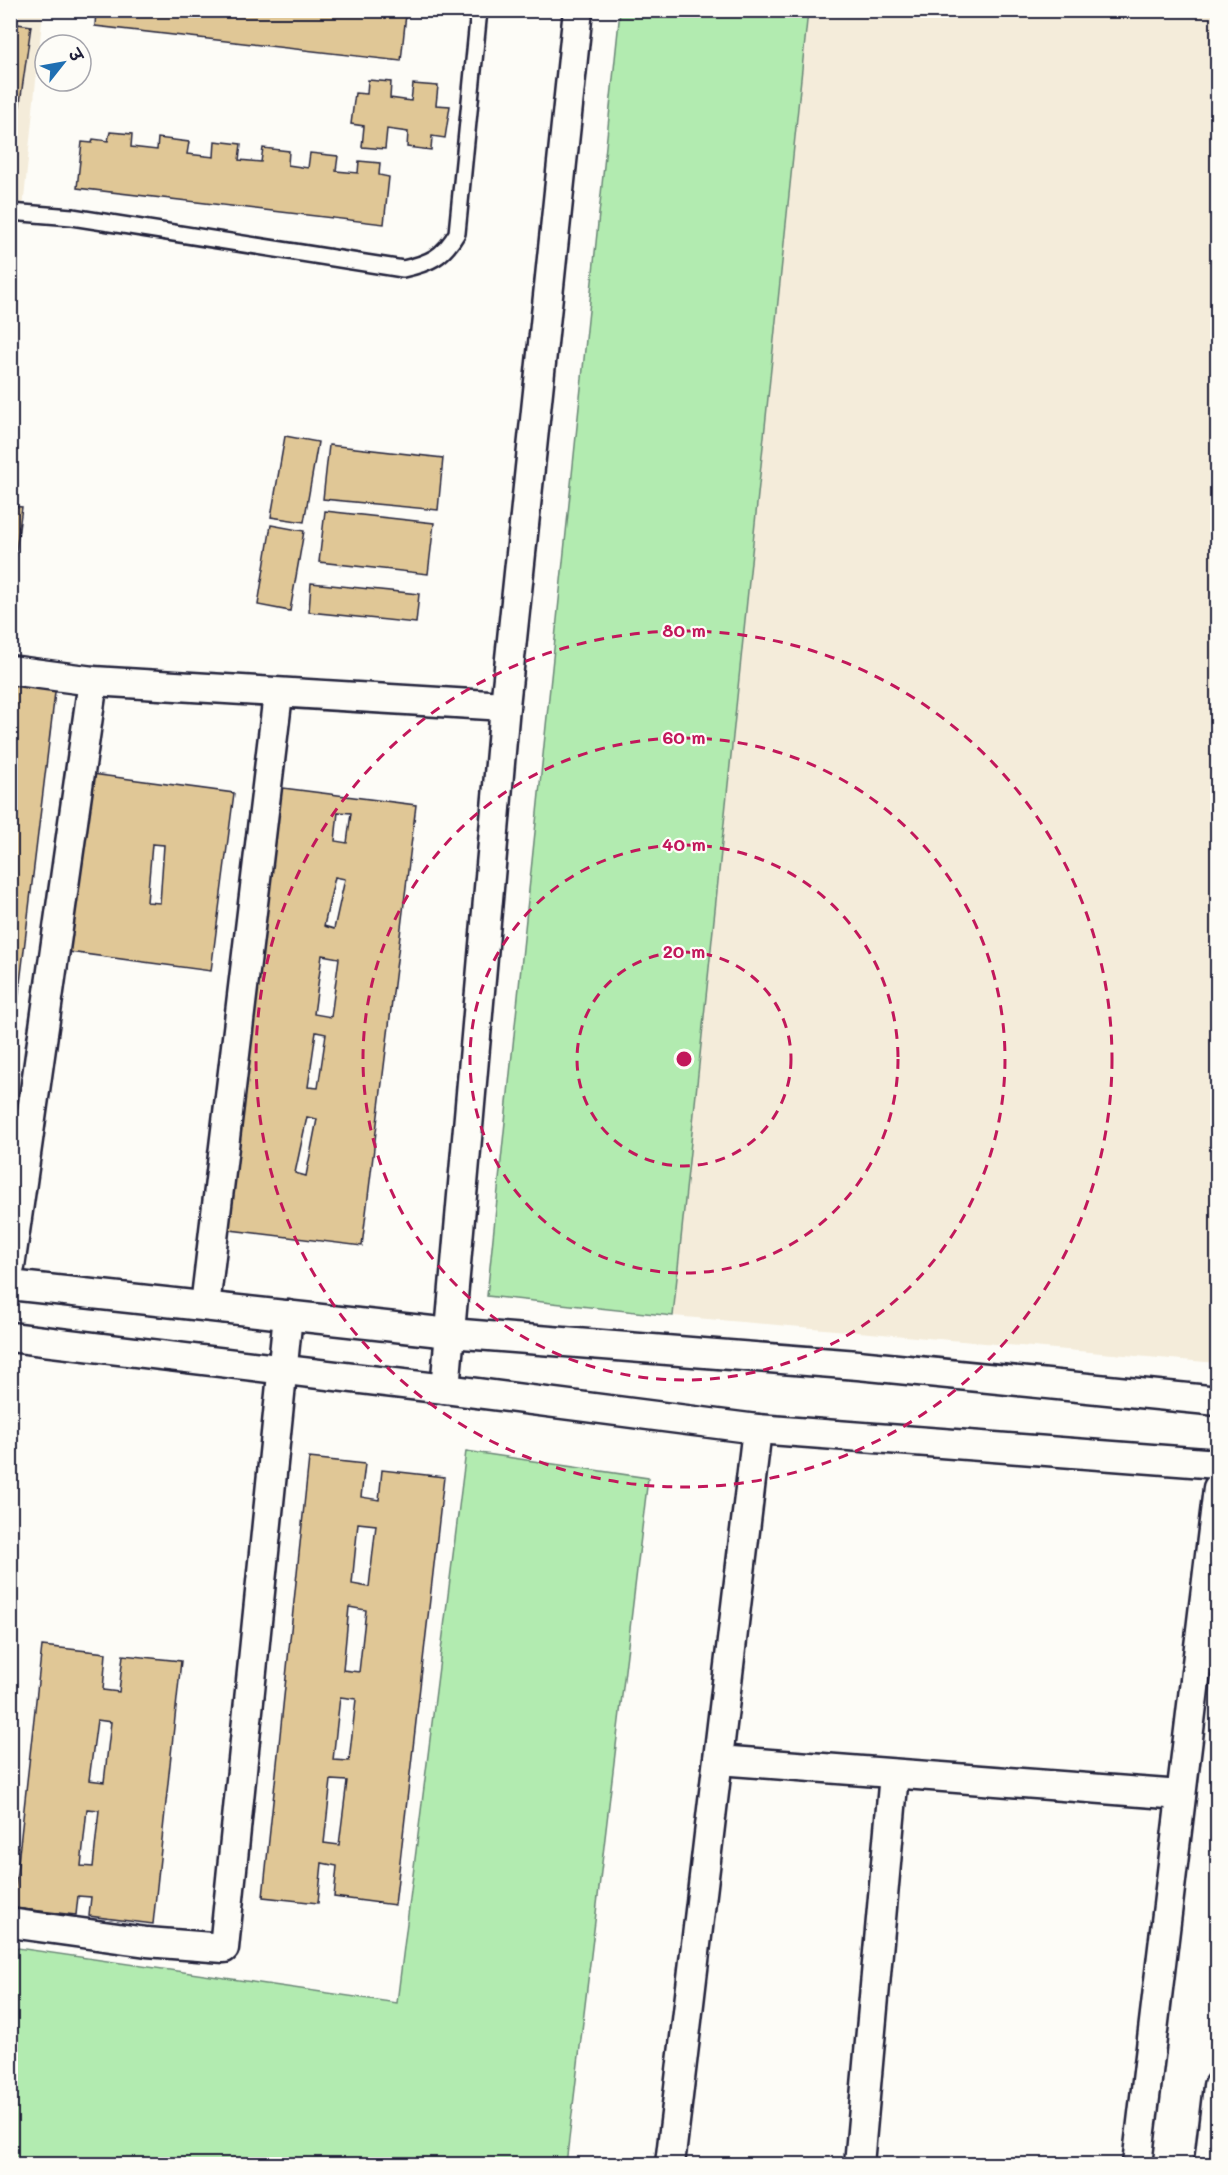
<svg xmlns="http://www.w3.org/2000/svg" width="1228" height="2175" font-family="Mali,'Playpen Sans Deva',sans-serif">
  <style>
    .built { fill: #f4ecda }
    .green { fill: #b2ebb0; stroke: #6a8676; stroke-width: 1.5 }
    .building { fill: #e0c796; stroke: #22223b; stroke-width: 1.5; fill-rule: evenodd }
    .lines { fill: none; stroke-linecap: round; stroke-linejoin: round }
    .service-casing { stroke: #22223b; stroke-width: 20 }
    .minor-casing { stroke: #22223b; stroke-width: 33 }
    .service { stroke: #fdfcf7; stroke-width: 15 }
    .minor { stroke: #fdfcf7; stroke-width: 28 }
    .ring { fill: none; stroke: #c2185b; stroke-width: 3; stroke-dasharray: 10 8 }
    .centre { fill: #c2185b; stroke: #fdfcf7; stroke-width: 3 }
    .ring-label { font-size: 18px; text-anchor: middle; font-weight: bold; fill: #c2185b; stroke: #fdfcf7; stroke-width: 4.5; stroke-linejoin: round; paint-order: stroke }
  </style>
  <rect width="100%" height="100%" fill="#fdfcf7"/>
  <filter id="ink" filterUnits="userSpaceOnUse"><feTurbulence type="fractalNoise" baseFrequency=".0167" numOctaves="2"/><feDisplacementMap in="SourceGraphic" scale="12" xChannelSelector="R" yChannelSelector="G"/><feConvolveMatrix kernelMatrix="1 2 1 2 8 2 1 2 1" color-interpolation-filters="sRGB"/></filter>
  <g filter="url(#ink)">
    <!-- built -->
    <g class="built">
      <polygon points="11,11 43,11 23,209 11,206"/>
      <polygon points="808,11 1217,11 1217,1363 673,1316"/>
    </g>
    <!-- green -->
    <g class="green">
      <polygon points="620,11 808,11 673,1316 487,1296"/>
      <polygon points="466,1451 648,1478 566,2164 11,2164 11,1947 397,2003"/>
    </g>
    <!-- building -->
    <g class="building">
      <polygon points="96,10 397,10 397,13 406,14 401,61 95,26"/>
      <polygon points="10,23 31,26 16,131 10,130"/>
      <polygon points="368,80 391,82 390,98 411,101 413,84 438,86 436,105 450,106 445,138 432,136 431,150 407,147 408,132 387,129 385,149 362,147 364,126 351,124 355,93 367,94"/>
      <polygon points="110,132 132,134 131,147 157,150 158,138 189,142 187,154 214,157 215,141 241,144 239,160 261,162 263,148 289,151 288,165 308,168 310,153 338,156 336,171 358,173 359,161 380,163 379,175 389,177 384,224 77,188 82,142 92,143 93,139 108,141"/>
      <polygon points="285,436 318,442 304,522 271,517"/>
      <polygon points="329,445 443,458 438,510 323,499"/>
      <polygon points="10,506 22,507 11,588 10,588"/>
      <polygon points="325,511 434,523 428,574 319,562"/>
      <polygon points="271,525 304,531 290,611 258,605"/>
      <polygon points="311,583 419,594 416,623 309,612"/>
      <polygon points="10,679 56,684 10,1066"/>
      <path d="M92 774 234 793 211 971 69 952ZM152 844 164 845 160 903 147 902Z"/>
      <path d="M275 787 416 805 362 1246 222 1229ZM338 812 351 813 347 843 335 841ZM335 877 345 879 334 929 324 926ZM322 955 339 958 331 1017 314 1014ZM316 1032 326 1034 318 1088 308 1087ZM307 1117 317 1119 306 1176 295 1173Z"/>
      <path d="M309 1458 365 1464 361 1497 379 1500 382 1470 444 1477 395 1905 334 1897 337 1866 322 1863 318 1903 263 1897ZM358 1523 376 1525 369 1587 352 1584ZM349 1607 366 1610 359 1672 343 1670ZM340 1697 356 1699 349 1761 333 1760ZM331 1780 347 1781 339 1845 324 1843Z"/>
      <path d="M42 1646 106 1653 103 1690 119 1692 123 1655 181 1661 153 1924 89 1916 91 1897 78 1896 76 1915 13 1908ZM97 1720 111 1722 104 1782 89 1780ZM87 1809 99 1810 93 1867 81 1866Z"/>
    </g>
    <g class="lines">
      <!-- service casing -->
      <g class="service-casing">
        <path id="service" d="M10 212 72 217 403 269C430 263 443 257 457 233L479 10"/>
      </g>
      <!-- minor casing -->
      <g class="minor-casing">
        <g id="minor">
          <polyline points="10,670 93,681 505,706"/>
          <polyline points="10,1267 93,681"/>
          <polyline points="10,1285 450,1333 858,1365 1218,1401"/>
          <polyline points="205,1306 278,694"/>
          <polyline points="10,1337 445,1389 757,1429 1218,1464"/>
          <polyline points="445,1389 505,706 578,10"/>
          <polyline points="718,1760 1181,1795"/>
          <polyline points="10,1923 147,1942 224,1948 288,1315"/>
          <polyline points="670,2164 757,1429"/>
          <polyline points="859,2164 894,1774"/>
          <polyline points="1137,2164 1218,1488"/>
          <polyline points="1209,2164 1218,2086"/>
        </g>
      </g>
      <!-- service -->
      <use href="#service" class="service"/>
      <!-- minor -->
      <use href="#minor" class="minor"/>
    </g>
  </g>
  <!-- distance rings -->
  <g class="ring">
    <circle cx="684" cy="1059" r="107"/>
    <circle cx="684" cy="1059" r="214"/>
    <circle cx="684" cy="1059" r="321"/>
    <circle cx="684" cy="1059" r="428"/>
  </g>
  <circle cx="684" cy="1059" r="9" class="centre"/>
  <g class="ring-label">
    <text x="684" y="637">80 m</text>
    <text x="684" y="744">60 m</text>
    <text x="684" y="851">40 m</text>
    <text x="684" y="958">20 m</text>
  </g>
  <!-- margin -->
  <rect width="1228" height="2175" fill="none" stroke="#fdfcf7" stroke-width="36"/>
  <rect x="18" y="18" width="1192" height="2139" fill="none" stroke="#22223b" stroke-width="2" filter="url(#ink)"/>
  <!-- north arrow -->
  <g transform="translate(63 63) rotate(59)"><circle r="28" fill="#fdfcf7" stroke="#a5a5ac" stroke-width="1.5"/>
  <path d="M0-4.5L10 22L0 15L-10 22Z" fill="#1f6fb2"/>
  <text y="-9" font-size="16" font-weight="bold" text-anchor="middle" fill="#22223b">उ</text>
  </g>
</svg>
